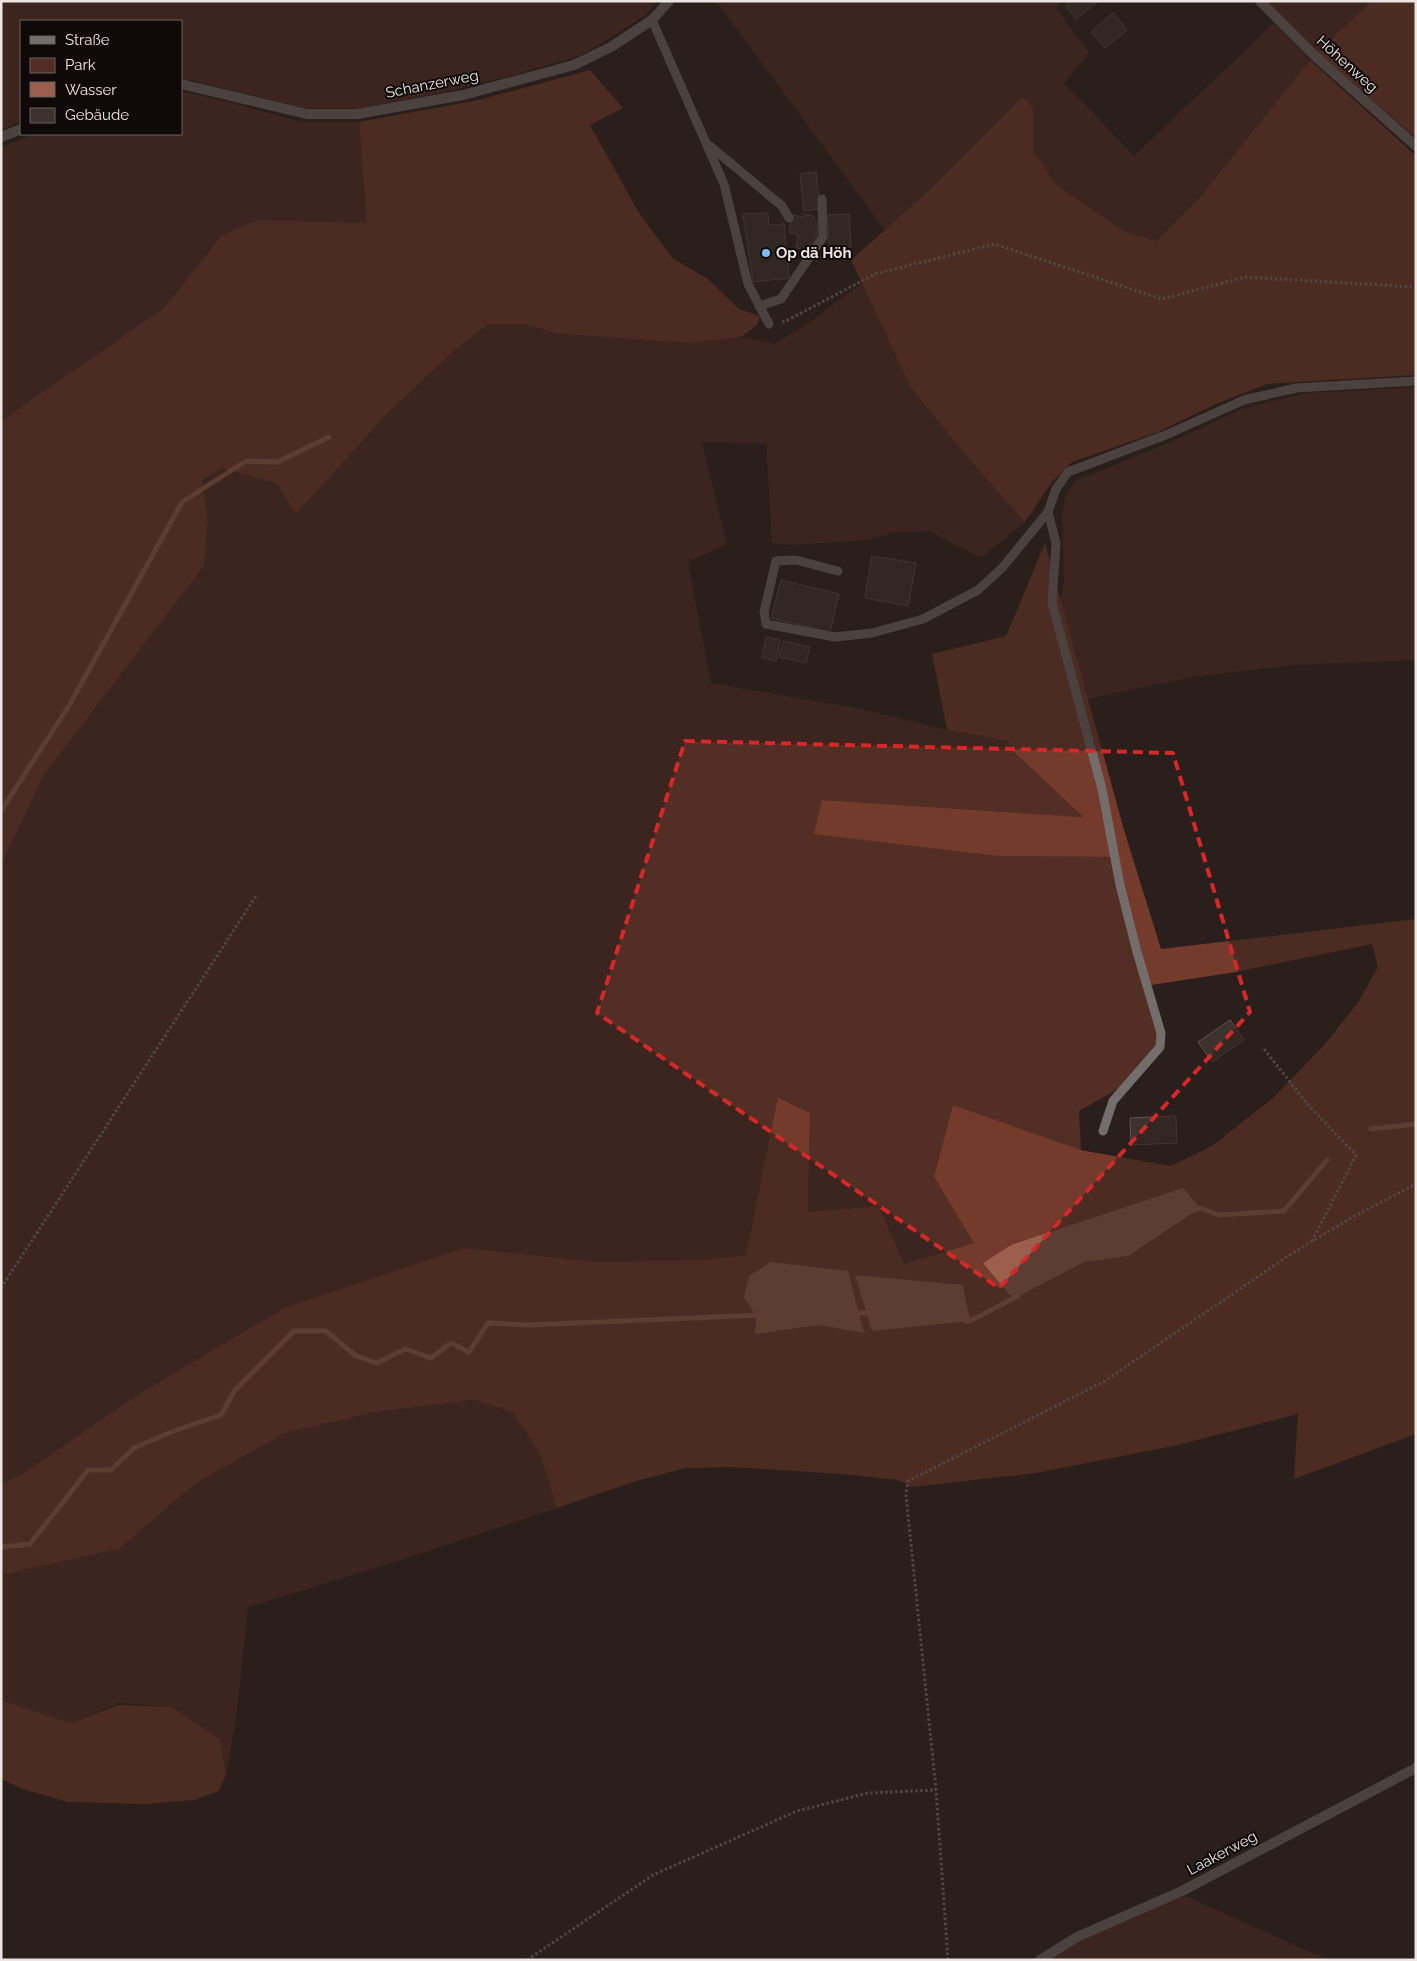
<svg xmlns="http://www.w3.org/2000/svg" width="1417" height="1961" font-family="Raleway,sans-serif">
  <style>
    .green { fill: #522e24 }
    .forest { fill: #743b2c }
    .water { fill: #9b5f4e }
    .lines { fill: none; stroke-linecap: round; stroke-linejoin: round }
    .stream { stroke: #9b5f4e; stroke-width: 5 }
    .building { fill: #3e322f; stroke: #5f524f }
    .path { stroke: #7f7673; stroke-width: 3; stroke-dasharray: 2.5 2.5; stroke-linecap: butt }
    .service { stroke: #736d6c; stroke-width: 9 }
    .minor { stroke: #736d6c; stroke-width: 10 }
    .marked { fill: none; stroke: #d62828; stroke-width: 4; stroke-dasharray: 10 6; stroke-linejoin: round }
    .poi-dot { fill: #7bbef9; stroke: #0f0a09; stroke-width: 2 }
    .labels { text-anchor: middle; stroke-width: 4; stroke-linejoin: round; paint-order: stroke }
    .street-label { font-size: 15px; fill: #ece5e3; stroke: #0f0a09 }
    .poi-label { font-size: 15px; font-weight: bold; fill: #ece5e3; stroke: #0f0a09; text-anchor: start }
  </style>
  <rect width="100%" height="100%" fill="#2a1f1c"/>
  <!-- green -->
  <g class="green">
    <polygon points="1,1 657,1 644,16 582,55 514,75 439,93 360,108 305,108 191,80 181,79 181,21 21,21 21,121 1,130"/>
    <polygon points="716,1 1061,1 1056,8 1089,53 1064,83 1134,156 1274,23 1310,60 1201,196 1156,241 1123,231 1057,185 1033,151 1033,108 924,195 885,230"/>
    <polygon points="1266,1 1372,1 1317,52"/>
    <polygon points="181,91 225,101 301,122 359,122 368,223 257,220 222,235 164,308 1,421 1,148 34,134 181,134"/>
    <polygon points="862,283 911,388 968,458 1025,522 981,558 929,531 895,532 866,540 792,545 772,543 766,443 702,442 727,544 688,562 711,683 856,708 947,730 1008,741 1014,752 1083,817 822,800 998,856 1112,857 1158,1032 1158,1042 1118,1089 1079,1111 1081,1150 934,1177 975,1243 904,1264 879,1206 808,1212 810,1113 779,1097 746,1255 701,1260 598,1262 464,1248 284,1308 144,1391 20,1475 1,1484 1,866 43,776 204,566 208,521 202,482 222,468 276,483 296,514 386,415 459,346 489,324 520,324 562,334 689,343 741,337 775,344 813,320"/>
    <polygon points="1416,387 1416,660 1292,665 1192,677 1087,699 1060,600 1064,582 1062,515 1065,498 1075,481 1171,442 1242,409 1307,393"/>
    <polygon points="474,1400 512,1412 539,1452 557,1508 423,1553 248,1607 236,1719 226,1775 220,1739 172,1707 119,1703 70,1723 1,1700 1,1575 119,1549 196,1483 285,1433 376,1412"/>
    <polygon points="1183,1895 1328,1960 1046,1960 1079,1941 1156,1908"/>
  </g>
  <!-- forest -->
  <g class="forest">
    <polygon points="1372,1 1416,1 1416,138 1317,52"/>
    <polygon points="1310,60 1416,156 1416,375 1267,384 1218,403 1158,432 1072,462 1051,483 1025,522 968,458 911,388 851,260 924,195 1022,97 1033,108 1033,151 1057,185 1123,231 1156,241 1201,196"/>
    <polygon points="590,70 623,108 590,125 638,211 672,258 708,279 739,309 760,316 758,324 741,337 689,343 562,334 520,324 489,324 459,346 386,415 296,514 276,483 222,468 202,481 208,521 204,566 43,776 1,866 1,421 164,308 222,235 257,220 367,223 359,122 479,100"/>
    <polygon points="1045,543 1124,830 1161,949 1416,919 1416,1434 1294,1479 1298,1414 1178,1445 1036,1473 912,1487 898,1480 842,1474 732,1467 686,1468 636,1481 557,1508 539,1452 512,1412 474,1400 376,1412 285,1433 196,1483 119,1549 1,1575 1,1484 20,1475 144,1391 284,1308 464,1248 598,1262 701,1260 746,1255 778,1097 810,1113 808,1212 879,1206 904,1264 974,1243 934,1177 953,1105 1080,1150 1171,1166 1212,1146 1274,1097 1325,1044 1357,1004 1378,967 1372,944 1236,972 1151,985 1139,956 1115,857 998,856 814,834 822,800 1083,817 1014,752 1008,741 947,730 932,654 1006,636"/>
    <polygon points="1,1700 70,1723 119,1705 172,1707 220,1739 226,1775 219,1791 195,1800 145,1804 68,1802 23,1789 1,1779"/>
  </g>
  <!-- water -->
  <g class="water">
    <polygon points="1183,1188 1200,1208 1128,1256 1084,1262 1013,1299 983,1263 1011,1245"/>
    <polygon points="771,1262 848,1271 864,1333 818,1325 755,1334 756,1316 744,1297 749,1276"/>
    <polygon points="855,1275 963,1285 970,1321 872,1331"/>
  </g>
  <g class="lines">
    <!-- stream -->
    <g class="stream">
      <polyline points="1,811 70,704 182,502 246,461 277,462 329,437"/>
      <polyline points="1371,1129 1416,1124"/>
      <polyline points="1195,1210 1200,1208 1219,1215 1284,1211 1327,1160"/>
      <polyline points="853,1313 872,1313"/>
      <polyline points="965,1321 970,1321 1018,1296"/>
      <polyline points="1,1547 30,1544 88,1470 111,1470 134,1448 171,1432 221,1415 235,1390 294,1331 326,1331 356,1356 377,1363 405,1349 431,1358 451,1343 469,1352 488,1323 529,1325 762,1315"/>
    </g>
  </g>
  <!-- building -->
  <g class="building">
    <polygon points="1071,1 1099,1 1076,19 1065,6"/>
    <polygon points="1113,13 1127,30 1105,48 1091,32"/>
    <polygon points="816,172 820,209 804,211 800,174"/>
    <polygon points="768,213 769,225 784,224 789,278 753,282 743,214"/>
    <polygon points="804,214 813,216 818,227 815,242 811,242 809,251 796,248 798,235 789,232 792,215 804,217"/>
    <polygon points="849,214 851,248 829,249 828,215"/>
    <polygon points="872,556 916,563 908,606 865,598"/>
    <polygon points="781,580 839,594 830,632 771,618"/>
    <polygon points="766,637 780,640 776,661 762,658"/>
    <polygon points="783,641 810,647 806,663 779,657"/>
    <polygon points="1230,1020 1244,1040 1212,1062 1198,1042"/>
    <polygon points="1176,1116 1177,1143 1131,1145 1130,1118"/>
  </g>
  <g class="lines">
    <!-- path -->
    <g class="path">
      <polyline points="782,322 786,321 875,274 994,244 1162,299 1245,277 1416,287"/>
      <polyline points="1264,1049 1309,1106 1356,1155 1312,1241"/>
      <polyline points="1,1288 256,896"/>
      <polyline points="527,1960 653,1875 797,1811 868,1793 936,1790"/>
      <polyline points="948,1960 936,1790 906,1495 908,1481 1105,1381 1288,1256 1349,1219 1416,1184"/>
    </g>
    <!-- service -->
    <g class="service">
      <polyline points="652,20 724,184 748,284 769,324"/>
      <polyline points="710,146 782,206 789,218"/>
      <polyline points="759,306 781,299 823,237 822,199"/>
      <polyline points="1048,512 1056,543 1052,603 1102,789 1120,885 1137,952 1161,1033 1160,1047 1113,1101 1103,1131"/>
      <polyline points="838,571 796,560 776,561 764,612 766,624 835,637 872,633 923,619 978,590 1002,568 1048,512 1056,489 1068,472 1168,434 1244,400 1296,388 1416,381"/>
    </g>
    <!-- minor -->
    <g class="minor">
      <polyline points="1260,1 1315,56 1416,146"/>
      <polyline points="181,84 307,114 357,114 463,95 574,65 611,47 652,20 669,1"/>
      <polyline points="1,137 21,129"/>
      <polyline points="1040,1960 1077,1937 1182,1891 1416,1768"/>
    </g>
  </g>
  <!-- marked area -->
  <path d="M0 0H1417V1961H0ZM685 741 1173 753 1250 1012 999 1288 597 1013Z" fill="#2a1f1c" fill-opacity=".55" fill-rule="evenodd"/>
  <path class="marked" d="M685 741 1173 753 1250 1012 999 1288 597 1013Z"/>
  <!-- markers -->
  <circle class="poi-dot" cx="766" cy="253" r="5"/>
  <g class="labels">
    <!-- street labels -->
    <g class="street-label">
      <text transform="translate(1347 64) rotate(42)" y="5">Höhenweg</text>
      <text transform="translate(432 84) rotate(-11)" y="5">Schanzerweg</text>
      <text transform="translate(1222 1853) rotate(-28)" y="5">Laakerweg</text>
    </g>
    <!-- poi labels -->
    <g class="poi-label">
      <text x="776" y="258">Op dä Höh</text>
    </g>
  </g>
  <!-- border -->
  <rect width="1417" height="1961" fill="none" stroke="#ece5e3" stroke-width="5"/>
  <!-- legend -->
  <rect x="20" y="20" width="162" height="115" fill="#0f0a09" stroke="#676260"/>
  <rect x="30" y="36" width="25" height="8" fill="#736d6c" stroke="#676260"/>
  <text x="65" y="45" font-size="15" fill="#ece5e3">Straße</text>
  <rect x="30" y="58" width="25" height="15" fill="#522e24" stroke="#676260"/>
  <text x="65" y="70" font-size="15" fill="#ece5e3">Park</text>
  <rect x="30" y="82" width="25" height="15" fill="#9b5f4e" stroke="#676260"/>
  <text x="65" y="95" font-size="15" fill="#ece5e3">Wasser</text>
  <rect x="30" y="108" width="25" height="15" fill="#3e322f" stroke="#676260"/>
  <text x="65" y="120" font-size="15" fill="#ece5e3">Gebäude</text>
</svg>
